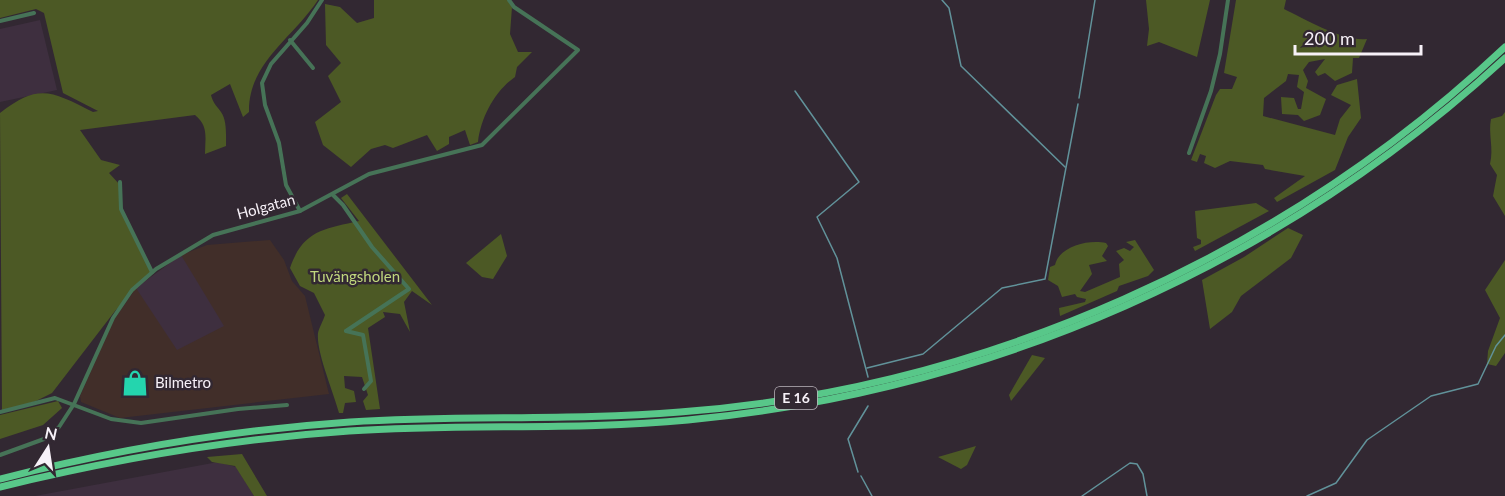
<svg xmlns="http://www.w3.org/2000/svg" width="1505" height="496" font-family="Lato,sans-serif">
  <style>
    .commercial { fill: #412e29 }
    .built { fill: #3e2f3f }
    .green { fill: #4c5925 }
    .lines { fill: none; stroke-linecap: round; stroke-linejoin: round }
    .stream { stroke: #61929a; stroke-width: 1.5 }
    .minor { stroke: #467357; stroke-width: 4 }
    .trunk { stroke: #58c789; stroke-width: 7 }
    .labels { text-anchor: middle; stroke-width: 5; stroke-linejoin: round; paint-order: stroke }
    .shield { fill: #322832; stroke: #bcb5bd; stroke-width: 1.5 }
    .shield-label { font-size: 14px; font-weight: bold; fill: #f7f1f8 }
    .street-label { font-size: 15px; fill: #f7f1f8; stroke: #322832 }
    .park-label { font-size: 15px; fill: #c1d87e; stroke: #322832 }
    .poi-label { font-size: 15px; fill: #f7f1f8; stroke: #322832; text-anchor: start }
  </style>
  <rect width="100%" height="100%" fill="#322832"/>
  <!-- commercial -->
  <polygon class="commercial" points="270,240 284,260 292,281 305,296 329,394 120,418 81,402 80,396 113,321 136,288 181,255 207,245"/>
  <!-- built -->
  <g class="built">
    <polygon points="40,20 57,90 0,102 0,29"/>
    <polygon points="181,255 224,326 177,350 136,288"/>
    <polygon points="218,462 236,467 254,496 35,496"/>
  </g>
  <!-- green -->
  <g class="green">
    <path d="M0 0H318C293 38 248 63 249 112L243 117 230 84 211 95C213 103 216 105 221 112 227 120 226 135 226 146L205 154C205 139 209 126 195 115L80 130 101 160 120 165 109 173 120 185 121 209 152 272 115 311 52 393 36 401 2 412 0 113C39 83 51 91 93 112L98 111 63 93 44 13 36 9 0 18Z"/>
    <path d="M374 0H508L512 7 510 34 518 52H532L517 67 515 77C495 91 481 117 478 142L470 145 465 130 449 137V144L437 151 427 135 393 148 385 145 371 149 351 167 323 145 315 122 341 102 328 76 341 63 326 45 325 4 340 7 357 23 374 18Z"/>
    <polygon points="1146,0 1210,0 1197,57 1159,42 1147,46 1149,29"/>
    <path d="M1236 0H1286L1284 9C1305 19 1344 42 1367 39L1359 58H1353L1352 73 1335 81 1325 73 1318 76 1315 72 1325 59 1309 62 1303 70 1308 81 1306 88 1326 99 1320 115 1304 121 1298 115 1282 114 1281 97 1294 98 1298 109H1301L1304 92 1297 87 1299 75 1288 74 1286 81 1264 98 1263 116 1335 135 1340 119 1351 105 1331 95 1337 85 1357 79 1361 118 1348 137 1335 170 1277 202 1274 198 1305 176 1265 169 1263 165 1230 161 1215 168 1204 163 1206 156 1200 154 1197 162 1191 160 1216 95 1220 89H1232L1237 77 1224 73Z"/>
    <path d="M1505 112V216L1493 196 1497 175 1490 164C1494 148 1488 134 1491 119L1502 116Z"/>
    <path d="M347 194 432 305 412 291 404 302 410 332 400 314 383 312 385 317 368 328 380 409 366 410 363 401 368 395 362 377 344 376 345 388 354 391 356 402 345 403 343 413H339C334 393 316 352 318 333 319 328 323 321 325 315L314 293 300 286 290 268C303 230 324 229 359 221L341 198Z"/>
    <polygon points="1256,203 1269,211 1195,251 1193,247 1201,244 1201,240 1197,238 1195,211"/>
    <polygon points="1288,228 1303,235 1291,258 1241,296 1232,312 1210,329 1202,280 1244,257"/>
    <polygon points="501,234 507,256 493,279 482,277 466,263"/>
    <path d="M1135 240 1154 270 1148 276 1119 286 1117 291 1060 316 1059 308 1085 302 1086 299 1077 297 1075 294 1062 297 1058 286 1048 280 1050 267 1055 265C1059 246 1089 239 1106 243L1108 246 1102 256 1107 261 1089 265 1092 274 1080 291 1085 292 1120 277 1119 264 1124 260 1116 251 1124 248 1130 251 1134 247 1126 242Z"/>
    <polygon points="1505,260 1505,353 1496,366 1487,364 1488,351 1500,318 1485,290"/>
    <polygon points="1032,355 1045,358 1011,401 1009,395"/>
    <polygon points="58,401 62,408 43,425 0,439 0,415"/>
    <polygon points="976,446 967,465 961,469 938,457"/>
    <polygon points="242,454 267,496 254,496 235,466 212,462 207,457"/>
  </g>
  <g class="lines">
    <!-- stream -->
    <g class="stream">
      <polyline points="942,0 949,8 961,66 1065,167"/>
      <polyline points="795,91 859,182 817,217 837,258 868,377"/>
      <polyline points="1079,98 1095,0"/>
      <polyline points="867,368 923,354 1002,288 1045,279 1078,104"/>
      <polyline points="858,472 848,439 868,406"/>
      <polyline points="861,476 872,496"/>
      <polyline points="1082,496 1130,463 1137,464 1143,474 1147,496"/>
      <polyline points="1307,496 1336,483 1367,440 1431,396 1478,384 1496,346 1505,335"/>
    </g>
    <!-- minor -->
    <g class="minor">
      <polyline points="0,21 34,13"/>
      <polyline points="290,40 313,68"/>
      <polyline points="1189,153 1211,91 1220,54 1228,0"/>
      <polyline points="120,182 121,209 152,272"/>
      <polyline points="333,195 343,205 372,247 409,289 346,331"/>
      <polyline points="300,211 286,185 279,143 265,105 262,83 271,64 307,23 322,0"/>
      <polyline points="346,331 363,335 371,381 364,389"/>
      <polyline points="0,412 55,398 111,419 141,423 238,409 287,405"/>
      <polyline points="0,455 44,439 59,427 74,404 113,318 132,290 156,269 213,235 300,211 369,174 482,145 578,50 514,7 509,0"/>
    </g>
    <!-- trunk -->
    <g class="trunk">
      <path d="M0 479C114 450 232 430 350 422 460 415 570 421 680 412 985 389 1283 256 1505 47"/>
      <path d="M0 487C115 459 231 439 349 431 462 423 575 431 688 420 991 391 1280 265 1505 58"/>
    </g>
  </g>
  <!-- icons -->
  <defs>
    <g id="shop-bare" transform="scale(2.07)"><path d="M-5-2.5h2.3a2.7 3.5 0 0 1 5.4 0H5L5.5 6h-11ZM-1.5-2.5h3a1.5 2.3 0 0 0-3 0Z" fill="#24d5ae" stroke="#322832" stroke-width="2.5" paint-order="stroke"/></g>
  </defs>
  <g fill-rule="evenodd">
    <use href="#shop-bare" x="135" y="383"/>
  </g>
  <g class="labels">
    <!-- shield labels -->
    <rect class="shield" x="775" y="387" width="42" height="22" rx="4.5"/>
    <g class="shield-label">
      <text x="796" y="403">E 16</text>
    </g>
    <!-- street labels -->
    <g class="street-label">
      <text transform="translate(266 207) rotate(-15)" y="5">Holgatan</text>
    </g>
    <!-- park labels -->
    <g class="park-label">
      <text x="355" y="282">Tuvängsholen</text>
    </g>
    <!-- poi labels -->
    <g class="poi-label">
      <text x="155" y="388">Bilmetro</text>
    </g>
  </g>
  <!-- north arrow -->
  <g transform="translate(48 448) rotate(12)" stroke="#322832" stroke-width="4.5" paint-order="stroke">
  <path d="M0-4.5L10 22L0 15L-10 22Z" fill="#f7f1f8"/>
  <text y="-9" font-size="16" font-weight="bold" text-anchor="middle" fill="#f7f1f8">N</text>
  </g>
  <!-- scale -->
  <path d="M1295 45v9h126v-9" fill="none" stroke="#f7f1f8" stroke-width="3"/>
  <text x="1304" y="45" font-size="18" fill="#f7f1f8" stroke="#322832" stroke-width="4.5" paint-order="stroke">200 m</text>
</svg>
